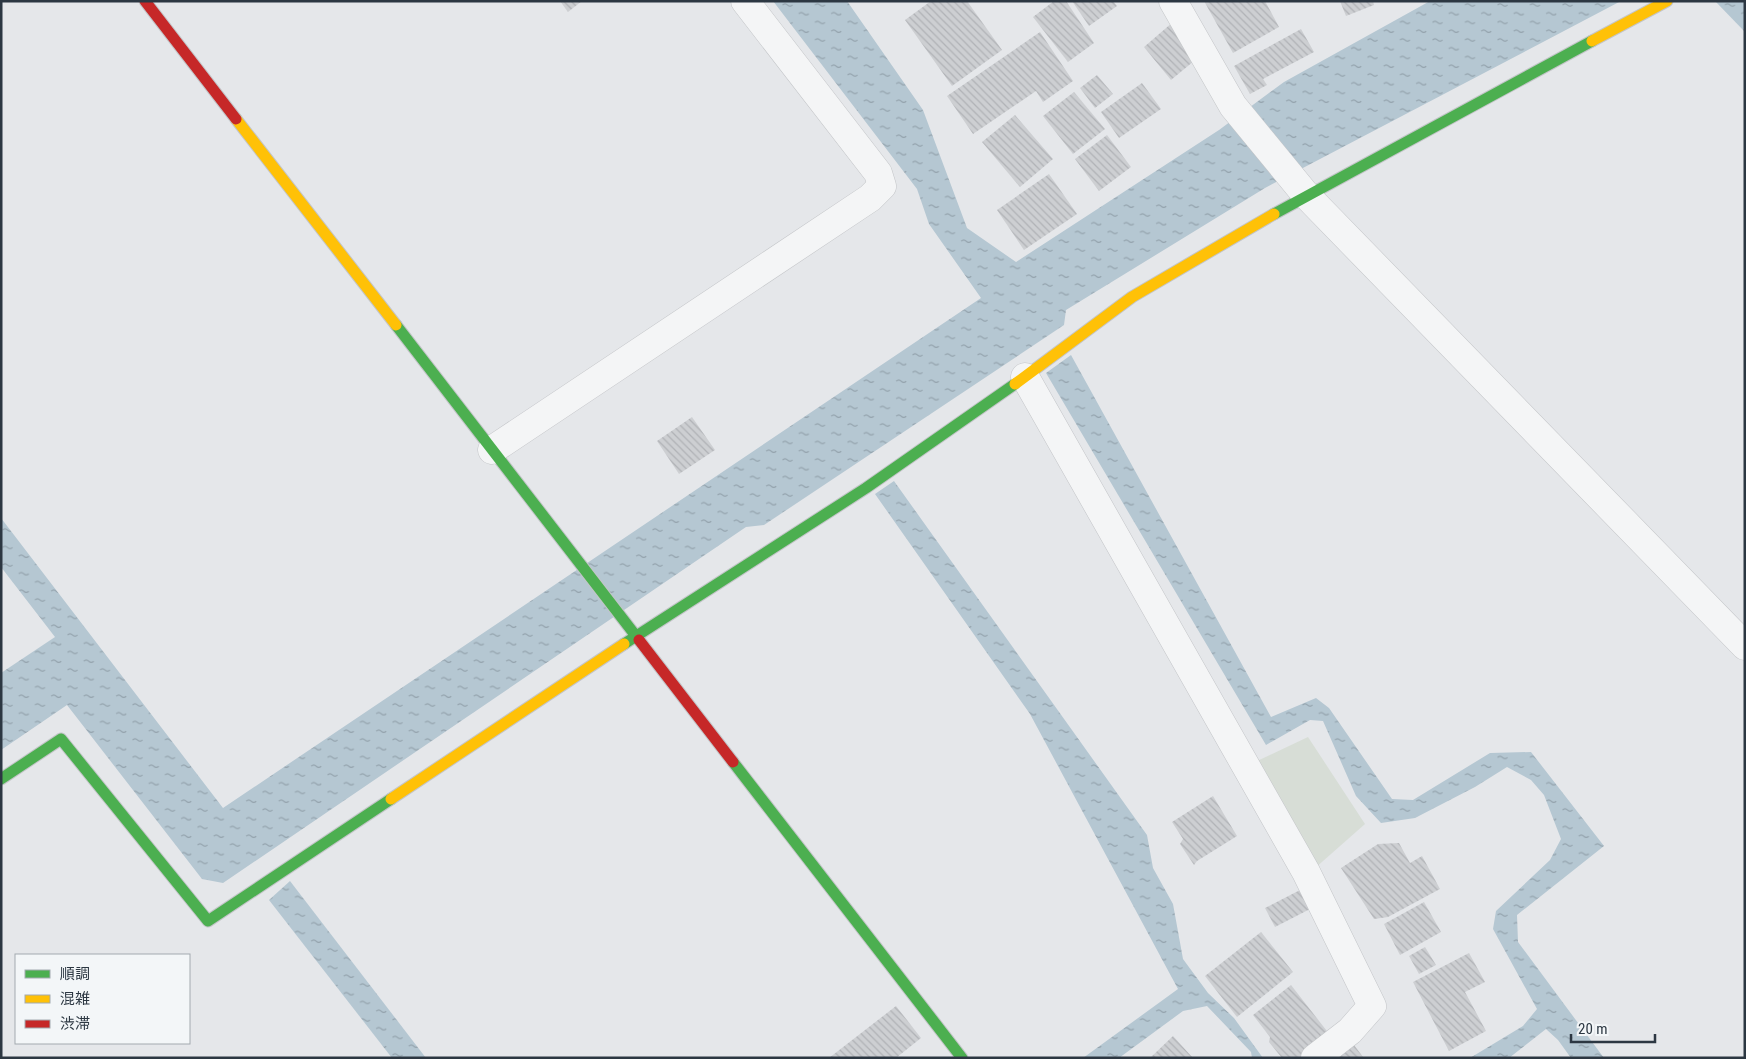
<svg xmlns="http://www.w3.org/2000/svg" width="1746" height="1059" font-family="'Roboto Condensed','Noto Sans JP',sans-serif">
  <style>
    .green { fill: #d7ddd6 }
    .water { fill: url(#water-ripples) }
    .building { fill: url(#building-back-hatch) }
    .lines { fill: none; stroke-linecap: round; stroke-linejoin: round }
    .street-casing { stroke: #c3c5c8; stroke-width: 29 }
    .fast-casing { stroke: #c3c5c8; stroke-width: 13 }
    .slow-casing { stroke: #c3c5c8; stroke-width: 13 }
    .jam-casing { stroke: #c3c5c8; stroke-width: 13 }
    .street { stroke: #f4f5f6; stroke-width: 28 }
    .fast { stroke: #4caf50; stroke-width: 11 }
    .slow { stroke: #ffc107; stroke-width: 11 }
    .jam { stroke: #c62828; stroke-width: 11 }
  </style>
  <defs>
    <pattern id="water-ripples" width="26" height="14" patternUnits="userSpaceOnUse" patternTransform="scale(1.25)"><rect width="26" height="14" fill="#b5c7d2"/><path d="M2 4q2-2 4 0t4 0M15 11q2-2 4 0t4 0" fill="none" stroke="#93a2ac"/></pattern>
    <pattern id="building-back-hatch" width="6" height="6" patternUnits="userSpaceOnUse" patternTransform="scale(1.25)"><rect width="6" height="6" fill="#cdcfd2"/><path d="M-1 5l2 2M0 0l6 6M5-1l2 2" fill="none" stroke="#b0b2b6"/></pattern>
  </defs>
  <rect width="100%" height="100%" fill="#e5e7ea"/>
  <!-- green -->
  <polygon class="green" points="1308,737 1365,824 1314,869 1255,762"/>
  <!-- water -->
  <g class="water">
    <polygon points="773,1 847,1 923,110 967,228 1016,262 1219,130 1284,82 1430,1 1621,1 1265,188 1066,310 1064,325 764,525 746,527 223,883 202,879 67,705 1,750 1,673 55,637 1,567 1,518 223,808 981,298 929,224 917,189"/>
    <polygon points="1715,1 1745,1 1745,32"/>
    <polygon points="1071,355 1271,717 1316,698 1329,708 1392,799 1413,800 1490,753 1531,752 1604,846 1517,915 1518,942 1604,1058 1571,1058 1558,1040 1546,1029 1509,1058 1470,1058 1523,1026 1537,1009 1493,929 1496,911 1550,860 1561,839 1544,795 1531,780 1507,767 1475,787 1415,818 1381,823 1356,796 1323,721 1310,720 1266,745 1046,373"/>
    <polygon points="894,481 1147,835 1153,868 1173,904 1183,959 1208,993 1234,1018 1263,1058 1252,1058 1251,1052 1207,1006 1183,1011 1119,1058 1083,1058 1178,989 1030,714 875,494"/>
    <polygon points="290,881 426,1058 392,1058 269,900"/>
  </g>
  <!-- building -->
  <g class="building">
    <polygon points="560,1 582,1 568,12"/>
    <polygon points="931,1 967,1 1002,50 952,86 905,20"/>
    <polygon points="1054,1 1066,1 1094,43 1068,62 1033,17"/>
    <polygon points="1072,1 1113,1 1117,6 1089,26"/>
    <polygon points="1204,1 1265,1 1279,27 1233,53"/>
    <polygon points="1340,1 1373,1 1374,5 1346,16"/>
    <polygon points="1173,22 1200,56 1171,80 1144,47"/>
    <polygon points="1301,29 1314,52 1263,79 1267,85 1250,94 1234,66"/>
    <polygon points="1040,32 1073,81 1043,102 1036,91 973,134 947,96"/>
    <polygon points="1097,75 1113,94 1095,108 1080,88"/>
    <polygon points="1142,83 1161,109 1119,138 1101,112"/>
    <polygon points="1074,92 1105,129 1073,154 1043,116"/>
    <polygon points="1015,115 1053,159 1020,187 982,142"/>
    <polygon points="1107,135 1131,167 1099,191 1075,159"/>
    <polygon points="1049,174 1077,214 1024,250 997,210"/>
    <polygon points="692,417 715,450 679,474 657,441"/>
    <polygon points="1213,796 1237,836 1197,861 1194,865 1180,844 1183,839 1172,822"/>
    <polygon points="1399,843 1410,863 1422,856 1440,889 1388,917 1374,919 1341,868 1378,844"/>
    <polygon points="1302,889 1312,908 1275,927 1265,908"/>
    <polygon points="1424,902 1441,932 1400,955 1384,924"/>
    <polygon points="1261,932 1293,972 1237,1017 1205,976"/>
    <polygon points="1425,947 1436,965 1419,974 1409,956"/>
    <polygon points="1469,953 1485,982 1465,992 1486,1031 1449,1051 1413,982"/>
    <polygon points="1291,985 1330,1035 1301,1058 1282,1058 1269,1042 1270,1037 1253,1015"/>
    <polygon points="896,1006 921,1038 896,1058 829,1058"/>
    <polygon points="1173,1036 1193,1058 1150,1058"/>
    <polygon points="1351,1041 1363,1057 1329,1058"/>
  </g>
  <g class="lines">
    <!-- street casing -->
    <g class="street-casing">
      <g id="street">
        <polyline points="1173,1 1233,106 1306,195 1745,646"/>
        <polyline points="1025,377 1306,872 1372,1006 1350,1031 1315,1058"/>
        <polyline points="492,450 870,198 882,186 878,173 745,1"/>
      </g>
    </g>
    <!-- fast casing -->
    <g class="fast-casing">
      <g id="fast">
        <polyline points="1274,214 1592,41"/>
        <polyline points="396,325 639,640"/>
        <polyline points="624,644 866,488 1015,384"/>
        <polyline points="733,762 962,1058"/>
        <polyline points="1,779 61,739 208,921 391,799"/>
      </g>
    </g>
    <!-- slow casing -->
    <g class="slow-casing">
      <g id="slow">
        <polyline points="1592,41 1667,1"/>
        <polyline points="236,119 396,325"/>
        <polyline points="1015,384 1132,297 1274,214"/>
        <polyline points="391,799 624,644"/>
      </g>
    </g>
    <!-- jam casing -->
    <g class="jam-casing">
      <g id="jam">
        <polyline points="145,1 236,119"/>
        <polyline points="639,640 733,762"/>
      </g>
    </g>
    <!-- street -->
    <use href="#street" class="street"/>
    <!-- fast -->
    <use href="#fast" class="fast"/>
    <!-- slow -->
    <use href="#slow" class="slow"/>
    <!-- jam -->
    <use href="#jam" class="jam"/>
  </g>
  <!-- border -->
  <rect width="1746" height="1059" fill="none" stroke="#2c3742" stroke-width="5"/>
  <!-- legend -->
  <rect x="15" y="954" width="175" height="90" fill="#f3f6f8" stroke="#a3aaaf"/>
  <rect x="25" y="970" width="25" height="8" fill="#4caf50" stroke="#a3aaaf"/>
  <text x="60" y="979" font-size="15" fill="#2c3742">順調</text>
  <rect x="25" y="995" width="25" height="8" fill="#ffc107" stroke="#a3aaaf"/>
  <text x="60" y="1004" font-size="15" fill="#2c3742">混雑</text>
  <rect x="25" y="1020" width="25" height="8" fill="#c62828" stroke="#a3aaaf"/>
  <text x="60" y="1029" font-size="15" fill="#2c3742">渋滞</text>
  <!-- scale -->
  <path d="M1571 1034v8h84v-8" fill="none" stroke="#2c3742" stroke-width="2.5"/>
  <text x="1578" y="1034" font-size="15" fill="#2c3742" stroke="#f3f6f8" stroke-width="4" paint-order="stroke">20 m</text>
</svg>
